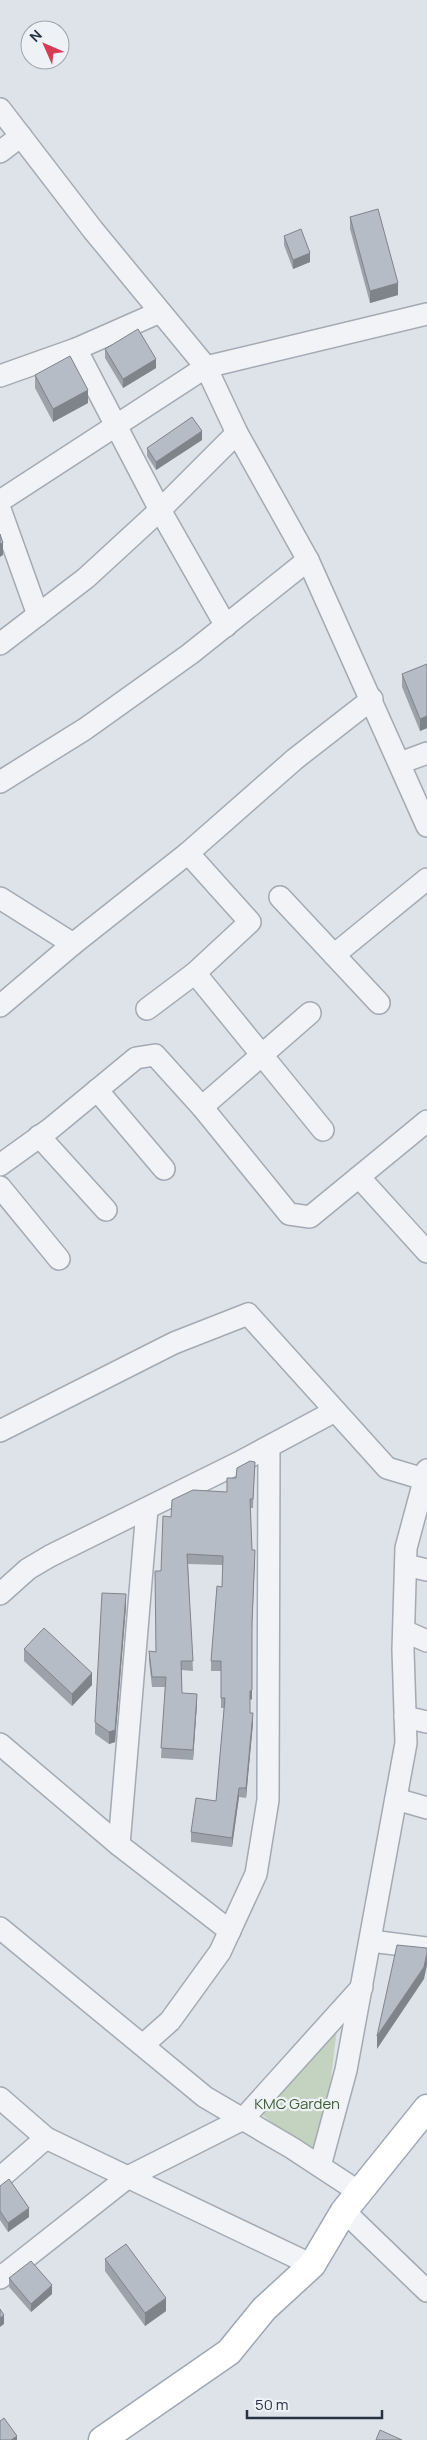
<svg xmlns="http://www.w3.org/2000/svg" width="427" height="2440" font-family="Manrope,sans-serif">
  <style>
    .green { fill: #c4d3bf }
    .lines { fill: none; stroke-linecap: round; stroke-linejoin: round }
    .minor-casing { stroke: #a3aab3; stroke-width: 24 }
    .major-casing { stroke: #9da7b5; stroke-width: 29 }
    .minor { stroke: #f1f3f7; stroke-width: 21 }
    .major { stroke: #fff; stroke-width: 26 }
    .wall { fill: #9ca2aa }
    .shaded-wall { fill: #7f848b }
    .building { fill: #b5bcc6; stroke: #7f848b }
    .labels { text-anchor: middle; stroke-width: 4.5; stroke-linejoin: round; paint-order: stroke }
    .park-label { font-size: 15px; fill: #3c5d33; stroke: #eef1f6 }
  </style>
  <rect width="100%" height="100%" fill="#dee3e9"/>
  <!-- green -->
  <polygon class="green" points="339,2013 320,2166 254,2107"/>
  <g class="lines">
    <!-- minor casing -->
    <g class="minor-casing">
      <g id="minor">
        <polyline points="0,109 93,230 206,367 237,433 308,560 427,826"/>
        <polyline points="0,152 21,136"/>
        <polyline points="76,349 160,510 226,626"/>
        <polyline points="0,376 76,349 160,312"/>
        <polyline points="0,501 206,367 427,314"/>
        <polyline points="0,509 38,615"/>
        <polyline points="0,644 86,578 160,510 237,433"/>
        <polyline points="400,763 427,753"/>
        <polyline points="0,782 85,729 190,654 308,560"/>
        <polyline points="280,897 379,1003"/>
        <polyline points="0,898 73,944"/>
        <polyline points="334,955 427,879"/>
        <polyline points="195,973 323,1130"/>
        <polyline points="0,1006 73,944 188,853 295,759 372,699"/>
        <polyline points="147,1009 195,973 250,922 188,853"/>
        <polyline points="97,1090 164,1169"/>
        <polyline points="202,1107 310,1013"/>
        <polyline points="39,1136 106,1210"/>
        <polyline points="0,1165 50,1129 136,1058 155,1055 202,1107 289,1214 310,1217 427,1121"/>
        <polyline points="359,1177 427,1252"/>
        <polyline points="0,1187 59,1259"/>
        <polyline points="0,1431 174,1343 248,1314 387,1468 427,1480"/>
        <polyline points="406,1565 427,1570"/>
        <polyline points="0,1594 28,1569 50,1556 238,1463 335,1411"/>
        <polyline points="404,1631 427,1641"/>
        <polyline points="405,1717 427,1722"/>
        <polyline points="0,1744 119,1845 230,1931"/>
        <polyline points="396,1799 427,1808"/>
        <polyline points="119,1845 147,1509"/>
        <polyline points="0,1928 205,2097 292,2148 359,2192"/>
        <polyline points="371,1941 427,1948"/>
        <polyline points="143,2045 170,2021 220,1952 256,1874 268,1800 269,1447"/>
        <polyline points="0,2098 46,2138 312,2265"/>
        <polyline points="320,2166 346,2070 406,1743 403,1650 406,1548 427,1470"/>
        <polyline points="0,2178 46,2138"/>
        <polyline points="344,2211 427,2291"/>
        <polyline points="0,2278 128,2177 243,2119 362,1987"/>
      </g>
    </g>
    <!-- major casing -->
    <g class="major-casing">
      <polyline id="major" points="102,2440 229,2352 264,2309 312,2265 344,2211 427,2108"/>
    </g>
    <!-- minor -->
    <use href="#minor" class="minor"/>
    <!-- major -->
    <use href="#major" class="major"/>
  </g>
  <!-- wall -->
  <g class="wall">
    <polygon points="350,217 398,295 370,303 350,229"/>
    <polygon points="284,236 310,262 293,269 284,245"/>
    <polygon points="105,349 156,368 123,388 105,358"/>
    <polygon points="35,375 88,403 53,422 35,388"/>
    <polygon points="202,440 156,470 147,456 147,448"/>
    <polygon points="427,664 427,728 420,731 402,687 402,674"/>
    <polygon points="255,1462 253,1508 250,1508 252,1550 255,1559 252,1631 252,1699 250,1700 250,1713 253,1723 246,1798 239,1797 232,1847 191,1842 191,1832 216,1801 224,1708 221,1708 221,1671 211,1671 211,1661 222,1587 223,1565 188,1564 193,1671 181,1670 182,1693 197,1703 193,1760 161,1758 165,1687 152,1687 149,1661 149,1651 156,1652 161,1571 171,1517 227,1492 236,1478"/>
    <polygon points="126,1606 115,1742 109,1744 95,1734 95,1722"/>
    <polygon points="24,1649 92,1685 72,1706 24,1661"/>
    <polygon points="0,2186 29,2217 8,2232 0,2220"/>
    <polygon points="105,2259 166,2311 145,2326 105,2271"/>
    <polygon points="9,2278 52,2294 31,2312 9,2287"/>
  </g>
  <!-- shaded-wall -->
  <g class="shaded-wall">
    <polygon points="310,253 310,262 293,269 293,260"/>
    <polygon points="398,283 398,295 370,303 370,291"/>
    <polygon points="156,359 156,368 123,388 123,379"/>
    <polygon points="88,390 88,403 53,422 53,409"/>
    <polygon points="202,431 202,440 156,470 156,462"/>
    <polygon points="3,543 3,555 0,557 0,544"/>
    <polygon points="427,716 427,728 420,731 420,719"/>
    <polygon points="126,1594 126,1606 115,1742 109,1744 109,1732"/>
    <polygon points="92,1673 92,1685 72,1706 72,1694"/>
    <polygon points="252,1690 252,1699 250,1700 250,1691"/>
    <polygon points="197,1694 197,1703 193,1760 193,1750"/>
    <polygon points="253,1713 253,1723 246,1798 246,1788"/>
    <polygon points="239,1788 239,1797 232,1847 232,1838"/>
    <polygon points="427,1953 427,1965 424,1979 377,2049 377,2036"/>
    <polygon points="29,2208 29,2217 8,2232 8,2223"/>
    <polygon points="52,2285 52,2294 31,2312 31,2304"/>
    <polygon points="166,2298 166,2311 145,2326 145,2313"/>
    <polygon points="4,2315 4,2324 0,2327 0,2318"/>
    <polygon points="17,2436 17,2440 11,2440"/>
  </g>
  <!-- building -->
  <g class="building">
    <polygon points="378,209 398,283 370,291 350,217"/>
    <polygon points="301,229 310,253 293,260 284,236"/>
    <polygon points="138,329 156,359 123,379 105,349"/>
    <polygon points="70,356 88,390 53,409 35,375"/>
    <polygon points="192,417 202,431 156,462 147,448"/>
    <polygon points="0,534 3,543 0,544"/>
    <polygon points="427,664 427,716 420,719 402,674"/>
    <polygon points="250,1461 255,1462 253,1499 250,1499 252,1550 255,1550 252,1623 252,1690 250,1691 250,1713 253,1713 246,1788 239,1788 232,1838 191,1832 196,1798 216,1801 225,1698 221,1698 221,1661 211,1661 217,1586 222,1587 223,1556 187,1554 193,1661 181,1661 182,1693 197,1694 193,1750 161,1748 166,1677 152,1677 149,1651 156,1652 155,1571 161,1571 163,1516 171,1517 172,1500 193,1490 227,1492 227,1478 236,1478 237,1468"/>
    <polygon points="102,1593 126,1594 115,1730 109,1732 95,1722"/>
    <polygon points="44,1628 92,1673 72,1694 24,1649"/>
    <polygon points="397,1945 427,1948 427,1953 424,1967 377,2036"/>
    <polygon points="9,2179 29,2208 8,2223 0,2211 0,2186"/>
    <polygon points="126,2244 166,2298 145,2313 105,2259"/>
    <polygon points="31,2261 52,2285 31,2304 9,2278"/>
    <polygon points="0,2309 4,2315 0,2318"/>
    <polygon points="4,2418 17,2436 11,2440 0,2440 0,2421"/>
    <polygon points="380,2430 402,2440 376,2440"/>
  </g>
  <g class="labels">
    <!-- park labels -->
    <g class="park-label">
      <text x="297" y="2109">KMC Garden</text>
    </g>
  </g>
  <!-- north arrow -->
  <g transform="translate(45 45) rotate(315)"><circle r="24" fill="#eef1f6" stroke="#9ea4ae"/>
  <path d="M0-4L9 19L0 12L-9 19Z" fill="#d63b56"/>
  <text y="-8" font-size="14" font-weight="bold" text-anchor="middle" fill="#263141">N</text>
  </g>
  <!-- scale -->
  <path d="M247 2410v8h135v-8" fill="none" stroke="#263141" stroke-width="2.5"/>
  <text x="255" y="2410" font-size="15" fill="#263141" stroke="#eef1f6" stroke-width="4" paint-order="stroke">50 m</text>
</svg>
